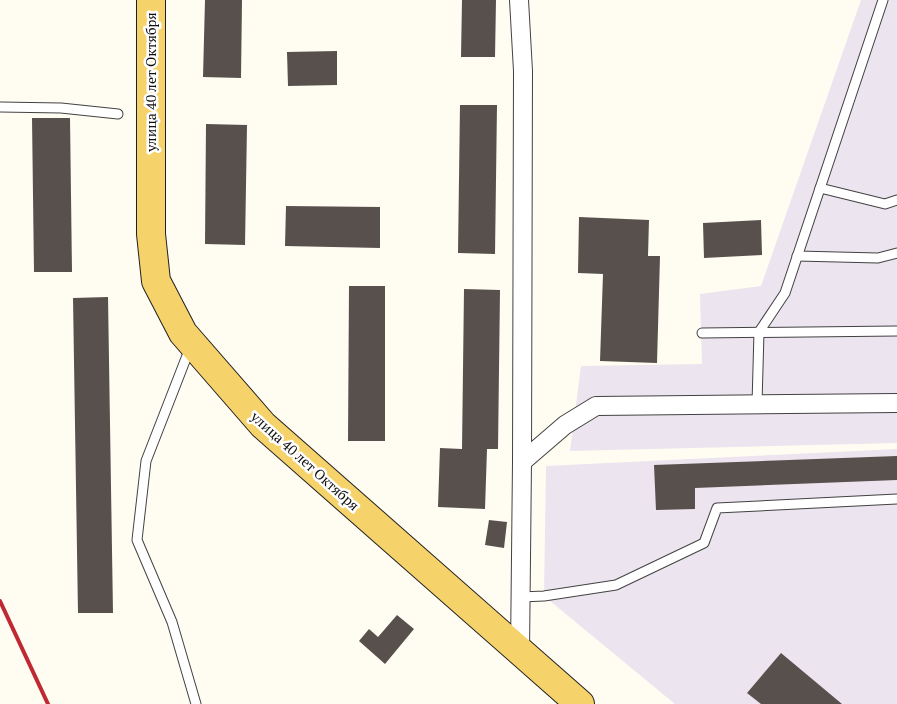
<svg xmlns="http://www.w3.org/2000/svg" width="897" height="704" font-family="'PT Serif',serif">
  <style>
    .industrial { fill: #ece4ee }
    .building { fill: #58504c }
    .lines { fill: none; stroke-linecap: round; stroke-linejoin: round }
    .service-casing { stroke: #424242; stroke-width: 11 }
    .minor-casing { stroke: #424242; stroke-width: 20 }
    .primary-casing { stroke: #202020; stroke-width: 30 }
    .service { stroke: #fff; stroke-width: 9 }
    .minor { stroke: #fff; stroke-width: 18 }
    .primary { stroke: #f6d26b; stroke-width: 28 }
    .rail { stroke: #be2932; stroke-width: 4 }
    .labels { text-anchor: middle; stroke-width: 5; stroke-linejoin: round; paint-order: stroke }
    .street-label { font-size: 14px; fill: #0f0f0f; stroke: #fff }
  </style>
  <rect width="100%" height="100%" fill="#fffcf2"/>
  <!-- industrial -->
  <g class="industrial">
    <polygon points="861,0 897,0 897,443 570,451 581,366 702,364 700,294 761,286"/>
    <polygon points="897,449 897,704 675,704 544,596 546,466"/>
  </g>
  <!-- building -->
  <g class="building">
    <polygon points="205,0 242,0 241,78 203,77"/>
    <polygon points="462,0 496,0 495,57 461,57"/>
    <polygon points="337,51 337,85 288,86 287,52"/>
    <polygon points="460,105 497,105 495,254 458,253"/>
    <polygon points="32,118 70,118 72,272 34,272"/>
    <polygon points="206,124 247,125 245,245 205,244"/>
    <polygon points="286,206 380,207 380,248 285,246"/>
    <polygon points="579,217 649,220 648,256 660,256 657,363 600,361 603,274 578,273"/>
    <polygon points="761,220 762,255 704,258 703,223"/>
    <polygon points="349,286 385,286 385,441 348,441"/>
    <polygon points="464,289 500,290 498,449 487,449 485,509 438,507 440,448 462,449"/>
    <polygon points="108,297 113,613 78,613 73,298"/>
    <polygon points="897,456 897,480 695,488 695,509 656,510 654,465"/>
    <polygon points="489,520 507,522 504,548 485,545"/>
    <polygon points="397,615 414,629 385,664 359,641 369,629 378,637"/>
    <polygon points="781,653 842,704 761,704 747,693"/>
  </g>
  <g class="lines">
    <!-- service casing -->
    <g class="service-casing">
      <g id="service">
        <polyline points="0,107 61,108 118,114"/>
        <polyline points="820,188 885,204 897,200"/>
        <polyline points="797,256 878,258 897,253"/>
        <polyline points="702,333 897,331"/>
        <polyline points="190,348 146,461 137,540 172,622 196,704"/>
        <polyline points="757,404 759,332 785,293 883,0"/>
        <polyline points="521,597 544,596 616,585 704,543 717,508 897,499"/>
      </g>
    </g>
    <!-- minor casing -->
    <g class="minor-casing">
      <g id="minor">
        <polyline points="519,0 523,71 522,462"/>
        <polyline points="520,651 522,462 565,425 596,406 897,403"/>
      </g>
    </g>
    <!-- primary casing -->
    <g class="primary-casing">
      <polyline id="primary" points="151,0 151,234 156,281 183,333 263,425 580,704"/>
    </g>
    <!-- service -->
    <use href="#service" class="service"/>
    <!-- minor -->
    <use href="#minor" class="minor"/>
    <!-- primary -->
    <use href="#primary" class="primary"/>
    <!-- rail -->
    <polyline class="rail" points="0,601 48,704"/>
  </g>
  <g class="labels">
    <!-- street labels -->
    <g class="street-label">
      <text transform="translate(151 82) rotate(-90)" y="5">улица 40 лет Октября</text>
      <text transform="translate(305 461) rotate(42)" y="5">улица 40 лет Октября</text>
    </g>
  </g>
</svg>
